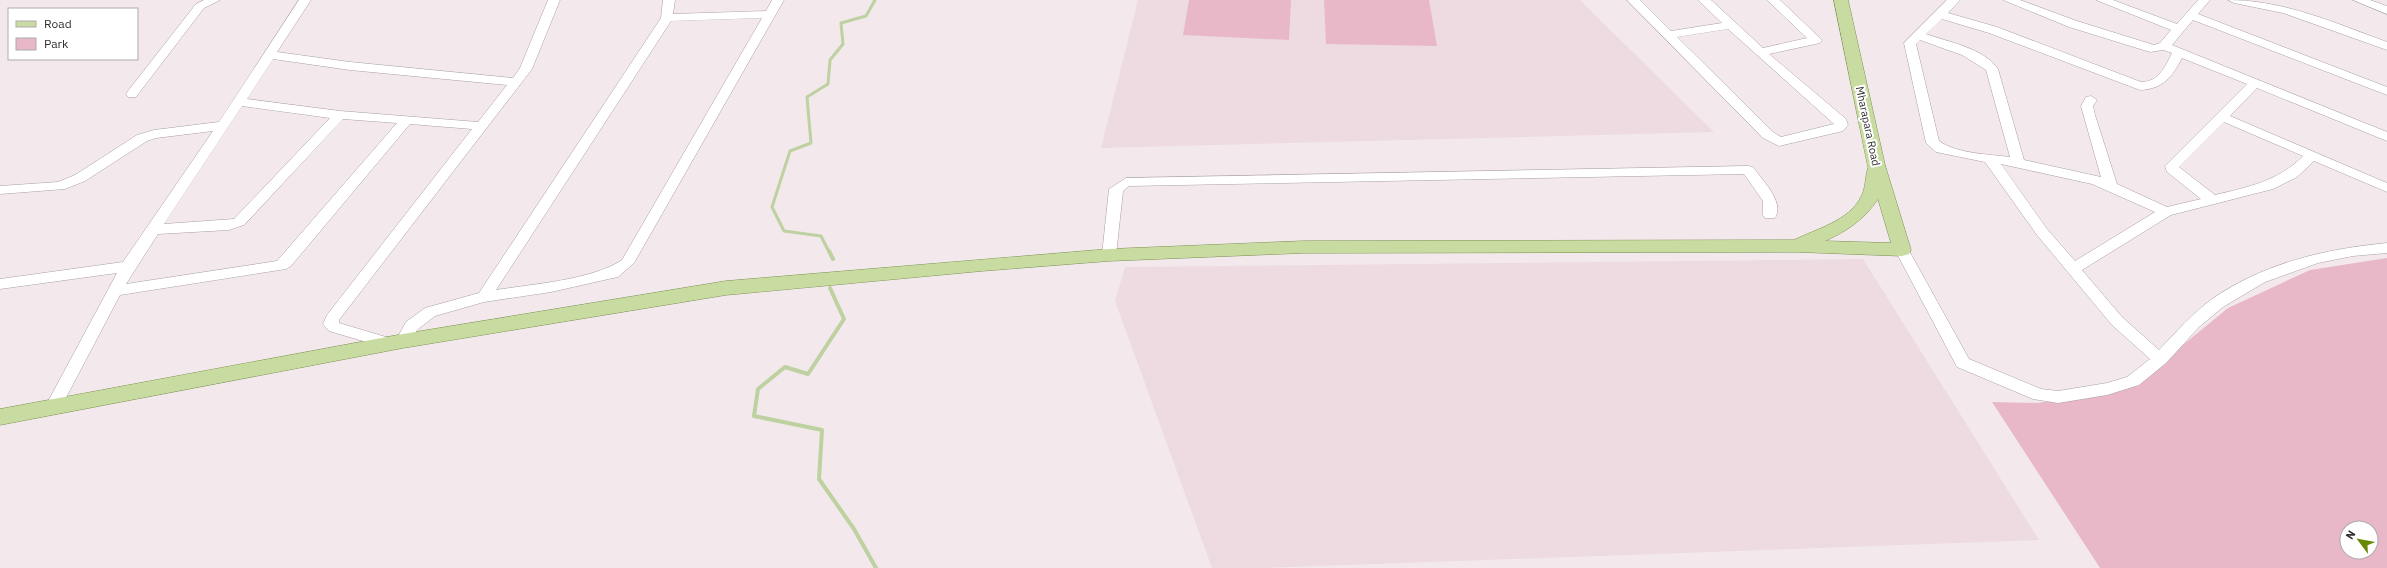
<svg xmlns="http://www.w3.org/2000/svg" width="2387" height="568" font-family="'IBM Plex Sans',sans-serif">
  <style>
    .built { fill: #eddbe1 }
    .green { fill: #e9b8c8; fill-rule: evenodd }
    .lines { fill: none; stroke-linecap: round; stroke-linejoin: round }
    .stream-far1 { stroke: #bed1a0; stroke-width: 3 }
    .stream { stroke: #bed1a0; stroke-width: 4 }
    .minor-casing { stroke: #a9a0a3; stroke-width: 1 }
    .major-casing { stroke: #7b9050; stroke-width: 1 }
    .minor { fill: #fff; fill-rule: evenodd }
    .major { fill: #c8dca1; fill-rule: evenodd }
    .labels { text-anchor: middle; stroke-width: 4; stroke-linejoin: round; paint-order: stroke }
    .street-label { font-size: 11px; fill: #312e2f; stroke: #fff }
  </style>
  <rect width="100%" height="100%" fill="#f3e9ec"/>
  <!-- built -->
  <g class="built">
    <polygon points="1138,0 1580,0 1714,132 1101,148"/>
    <polygon points="1863,259 2039,540 1266,568 1212,568 1115,301 1125,267"/>
  </g>
  <!-- green -->
  <g class="green">
    <polygon points="1189,0 1291,0 1289,40 1183,35"/>
    <polygon points="1324,0 1429,0 1437,46 1326,44"/>
    <path d="M2387 258V568H2100L1992 402 2038 403 2133 386 2228 308 2310 270ZM2347 528H2371V552H2347Z"/>
  </g>
  <g class="lines">
    <!-- stream-far1 -->
    <polyline class="stream-far1" points="829,252 821,236 784,231 772,207 790,151 811,143 807,97 828,84 830,60 843,44 841,23 866,16 875,0"/>
    <!-- stream -->
    <g class="stream">
      <polyline points="829,251 833,259"/>
      <polyline points="830,288 844,319 808,374 785,367 758,389 754,416 822,430 819,479 854,529 876,568"/>
    </g>
    <!-- minor casing -->
    <g class="minor-casing">
      <g id="minor">
        <polygon points="204,0 220,0 204,8 136,97 128,97 126,94 128,91 196,4"/>
        <path d="M299 0H311L277 52 350 62 513 78 520 68 548 0H560L532 69 339 320V323L396 340 406 322 425 308 479 293 661 18 663 0H675L673 14 766 11 772 0H784L634 263 618 277 613 278 551 292 484 302 435 316 417 330 409 345 403 347 397 344 390 349 329 331 323 324 327 315 472 129 410 124 291 266 286 269 120 295 59 411 53 413 47 411 45 407 117 273 0 289V279L123 262 213 131 156 138 147 141 85 181 65 189 0 194V186L58 182 75 175 137 135 154 130 219 122ZM762 18 622 260C592 280 533 284 496 290L671 21ZM273 59 350 70 507 85 478 122 340 111 247 99ZM242 106 330 118 234 219 164 224ZM343 119 397 123 277 261 126 284 158 234 229 230 244 225Z"/>
        <path d="M1627 0H1640L1671 31 1722 23 1698 0H1711L1763 48 1807 38 1767 0H1780L1822 40 1820 43 1769 54 1846 119 1848 125 1843 131 1779 146 1763 138ZM1728 29 1834 124 1781 137 1773 132 1677 37Z"/>
        <path d="M1947 0H1960L1948 13 1997 27 2141 82C2159 82 2165 67 2172 53L2163 50 2150 52 2069 27 2003 0H2020L2077 21 2154 45 2160 43 2171 30 2096 0H2113L2177 24 2198 0H2210L2198 14 2387 87V95L2193 20 2172 45 2387 132V141L2257 88 2230 116 2387 183V192L2314 161 2297 177 2273 189 2171 215 2082 270 2122 317 2159 350C2176 332 2193 313 2212 299 2264 263 2325 249 2387 243V253L2353 256 2318 263 2265 282 2223 307 2199 327 2166 363 2139 385 2107 395 2058 403 2033 399 1957 367 1895 250 1897 247H1907L1969 359 2041 389 2058 391 2107 383 2127 377 2150 359 2112 325 2037 235 1985 162 1936 152 1926 143 1904 43ZM1942 19 1989 33 2140 90C2163 89 2172 77 2182 58L2247 84 2165 166 2167 172 2201 199 2167 207 2117 184 2095 115 2093 106 2097 100 2091 96 2086 97 2081 106 2101 177 2024 160 1998 69C1984 48 1948 42 1926 34ZM1920 40 1962 55 1986 70 2010 157C1988 154 1957 154 1939 141L1916 44ZM2224 122 2303 156C2279 181 2248 187 2215 195L2179 167ZM2001 164 2092 184 2155 212 2075 261 2047 229Z"/>
        <path d="M2228 0C2284 0 2335 23 2387 42V50L2283 13 2234 3Z"/>
        <polygon points="2353,0 2370,0 2387,6 2387,14"/>
        <path d="M1748 166 1753 167C1762 180 1785 202 1775 218H1765L1763 215V201L1744 174 1129 186 1123 191 1116 255 1114 259H1104L1102 255 1109 189 1126 178Z"/>
      </g>
    </g>
    <!-- major casing -->
    <g class="major-casing">
      <path id="major" d="M1834 0H1848L1885 165 1911 250 1909 254 1902 256 1797 252 1304 253 1109 261 982 271 726 295 403 348 0 425V409L403 334 726 281 1109 249 1304 241 1794 240C1816 229 1849 221 1861 197 1866 188 1865 177 1868 168ZM1878 199 1891 243 1825 241C1847 231 1864 220 1878 199Z"/>
    </g>
    <!-- minor -->
    <use href="#minor" class="minor"/>
    <!-- major -->
    <use href="#major" class="major"/>
  </g>
  <g class="labels">
    <!-- street labels -->
    <g class="street-label">
      <text transform="translate(1868 126) rotate(78)" y="4">Mharapara Road</text>
    </g>
  </g>
  <!-- legend -->
  <rect x="8" y="8" width="130" height="52" fill="#ffffff" stroke="#adabac"/>
  <rect x="16" y="21" width="20" height="6" fill="#c8dca1" stroke="#adabac"/>
  <text x="44" y="28" font-size="12" fill="#312e2f">Road</text>
  <rect x="16" y="38" width="20" height="12" fill="#e9b8c8" stroke="#adabac"/>
  <text x="44" y="48" font-size="12" fill="#312e2f">Park</text>
  <!-- north arrow -->
  <g transform="translate(2359 540) rotate(302)"><circle r="19" fill="#ffffff" stroke="#adabac"/>
  <path d="M0-3L7 15L0 10L-7 15Z" fill="#678804"/>
  <text y="-6" font-size="11" font-weight="bold" text-anchor="middle" fill="#312e2f">N</text>
  </g>
</svg>
